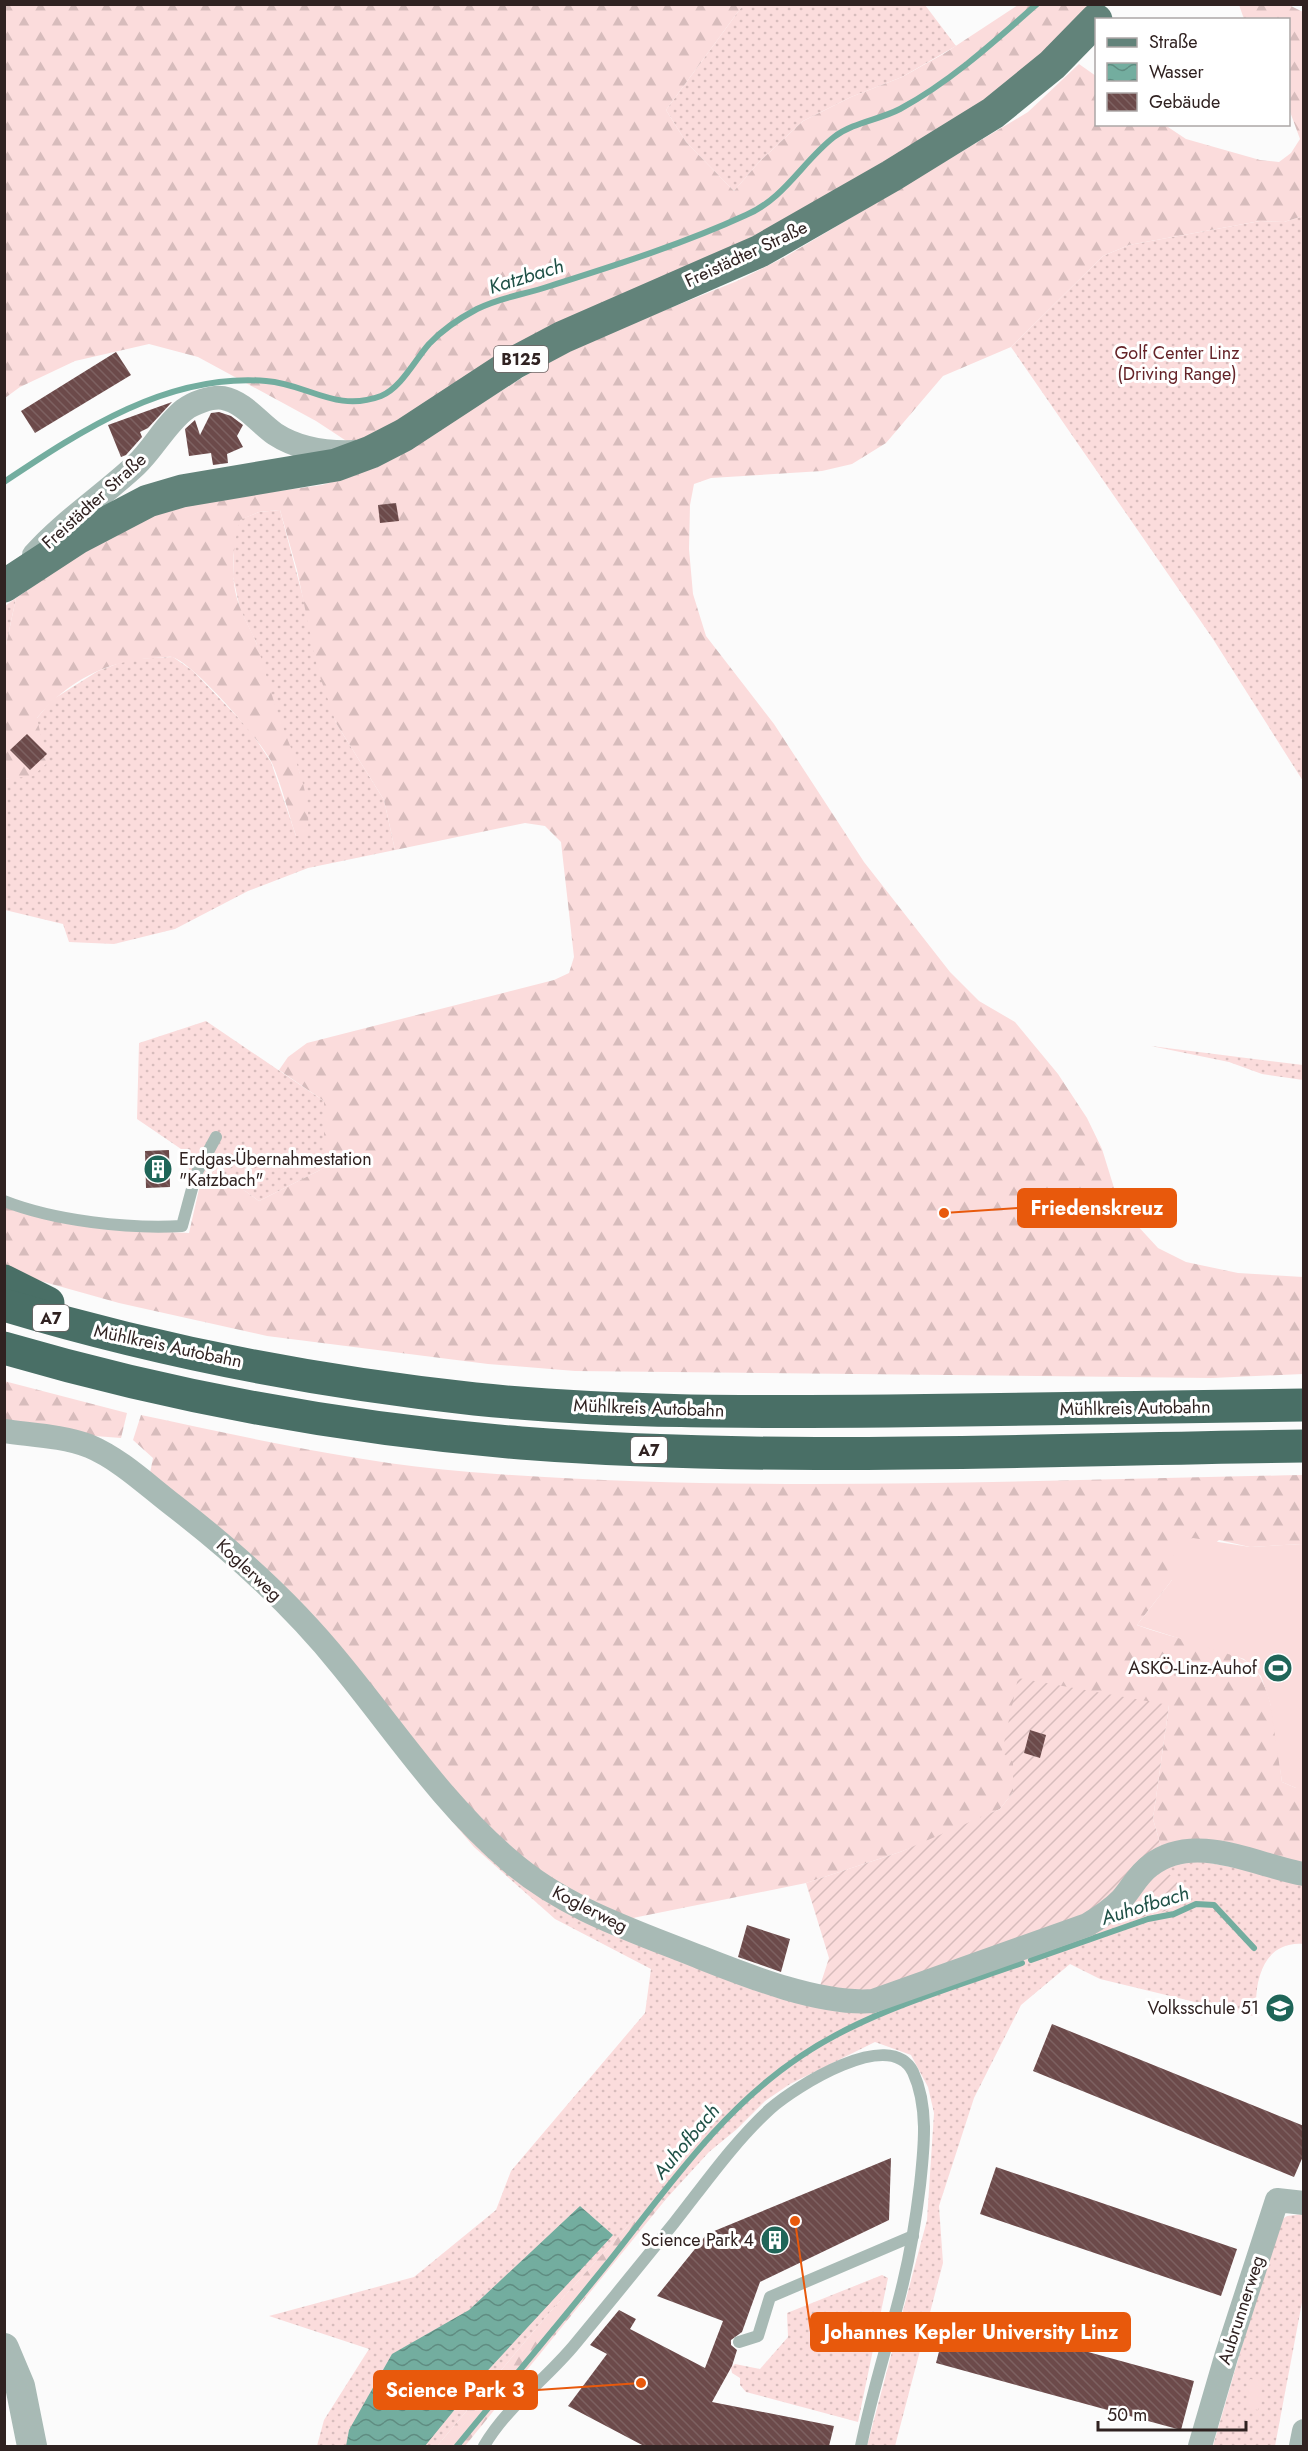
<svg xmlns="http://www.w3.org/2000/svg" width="1308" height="2451" font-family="Jost,sans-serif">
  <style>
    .grass { fill: url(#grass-dots) }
    .forest { fill: url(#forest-firs) }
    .garden { fill: url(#garden-furrows) }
    .pitch { fill: #fbdcdc }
    .water { fill: url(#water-waves) }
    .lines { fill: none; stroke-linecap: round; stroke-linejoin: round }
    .stream { stroke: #73ad9f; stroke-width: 6 }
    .building { fill: url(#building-back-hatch) }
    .service { stroke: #a8bab5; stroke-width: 12 }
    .minor { stroke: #a8bab5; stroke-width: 24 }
    .tertiary { stroke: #a8bab5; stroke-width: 30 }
    .primary { stroke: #62837a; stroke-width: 33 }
    .motorway { stroke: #496f66; stroke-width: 33 }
    .labels { text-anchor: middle; stroke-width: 6; stroke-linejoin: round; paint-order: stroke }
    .shield { fill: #fff; stroke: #6e6464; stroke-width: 1.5 }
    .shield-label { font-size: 16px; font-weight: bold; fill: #302221 }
    .street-label { font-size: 18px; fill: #302221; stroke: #fff }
    .park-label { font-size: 18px; fill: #652429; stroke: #fff }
    .poi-label { font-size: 18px; fill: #302221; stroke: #fff; text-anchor: end }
    .water-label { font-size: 20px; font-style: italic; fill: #1e5046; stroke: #fff }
    .leader { fill: none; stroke: #e8590c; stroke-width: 2 }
    .callout-dot { fill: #e8590c; stroke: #fff; stroke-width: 2 }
    .callout { fill: #e8590c; stroke: #e8590c; stroke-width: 2 }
    .callout-label { font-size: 20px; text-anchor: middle; font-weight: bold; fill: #fff }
  </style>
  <defs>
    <pattern id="grass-dots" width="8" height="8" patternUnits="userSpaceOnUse" patternTransform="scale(1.5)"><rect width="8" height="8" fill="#fbdcdc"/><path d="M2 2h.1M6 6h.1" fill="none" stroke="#d7bcbc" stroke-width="1.8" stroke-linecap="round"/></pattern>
    <pattern id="forest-firs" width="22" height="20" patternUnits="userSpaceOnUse" patternTransform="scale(1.5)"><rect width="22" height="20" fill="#fbdcdc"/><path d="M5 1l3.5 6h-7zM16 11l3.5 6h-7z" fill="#d7bcbc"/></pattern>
    <pattern id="garden-furrows" width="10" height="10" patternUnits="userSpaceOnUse" patternTransform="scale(1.5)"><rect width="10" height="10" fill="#fbdcdc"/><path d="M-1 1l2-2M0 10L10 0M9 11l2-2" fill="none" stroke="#d7bcbc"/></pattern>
    <pattern id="water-waves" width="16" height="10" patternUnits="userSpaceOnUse" patternTransform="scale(1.5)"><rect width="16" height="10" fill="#73ad9f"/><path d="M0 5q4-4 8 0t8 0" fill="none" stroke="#5f8c81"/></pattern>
    <pattern id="building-back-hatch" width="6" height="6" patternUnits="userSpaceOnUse" patternTransform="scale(1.5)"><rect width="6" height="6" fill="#6c4a4a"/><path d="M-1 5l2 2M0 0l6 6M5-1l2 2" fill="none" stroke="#7d6161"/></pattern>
  </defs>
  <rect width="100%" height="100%" fill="#fbfbfb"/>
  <!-- grass -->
  <g class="grass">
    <polygon points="743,5 925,5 956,46 902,77 851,97 803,121 759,162 734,191 686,142 666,110"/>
    <polygon points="1303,216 1303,781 1213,639 1011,347 1103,256 1129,245 1260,221 1284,222"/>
    <polygon points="280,510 336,723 384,800 395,850 308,868 248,891 175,929 114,944 69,942 63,924 5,910 5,779 16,777 37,718 52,700 98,671 130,659 173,657 193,671 249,729 271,762 296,836 300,774 269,693 256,642 240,609 233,577 234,542 239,520 259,512"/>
    <polygon points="16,598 5,650 5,606"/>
    <polygon points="206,1021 324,1101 324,1168 259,1201 217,1171 202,1176 190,1172 181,1149 137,1119 139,1043"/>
    <polygon points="1151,1046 1303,1065 1303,1080 1262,1074 1229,1062"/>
    <path d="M433 1799 520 1876 808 2001 1118 1912 1127 1922 1176 1908 1161 1867 1185 1858 1303 1881V1944C1262 1941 1253 1984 1257 2017L1100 1979 1070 1964 1021 2005 974 2098 939 2206 943 2263 895 2446H867L927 2220 934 2113 928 2087 911 2055 875 2042 790 2084 765 2101 737 2129 709 2152 666 2199 633 2220 550 2312 437 2446H317L324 2420 369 2349 269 2316 414 2277 496 2210 511 2171 645 2013 651 1969 555 1919 474 1847Z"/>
    <polygon points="1303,2214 1303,2297 1275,2446 1213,2446 1278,2222 1287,2216"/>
    <polygon points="882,2275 888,2278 858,2422 746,2392 740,2385 740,2378 732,2373 731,2368 735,2364 760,2369 788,2337 787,2313"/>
  </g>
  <!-- forest -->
  <g class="forest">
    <polygon points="5,5 743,5 666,110 686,142 734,191 759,162 803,121 851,97 902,77 945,53 1018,5 1091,5 1030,68 913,152 367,440 348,442 316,421 198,357 149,344 75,361 20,387 5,398"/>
    <path d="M1239 5H1289L1303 12V216L1284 222 1260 221 1129 245 1103 256 1011 347 943 376 886 443 852 464 822 471 711 478 694 484 690 505 689 549 693 594 706 636 774 724 864 862 950 972 979 1001 1015 1022 1058 1074 1087 1118 1102 1149 1115 1191 1135 1223 1158 1248 1186 1262 1238 1273 1303 1277V1374L1212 1378 575 1371 488 1364 267 1336 119 1303 5 1271V1206L108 1229 189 1233 202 1176 217 1171 259 1201 324 1168V1101L279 1070 288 1057 307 1043 554 980 569 973 574 957 561 842 545 826 525 823 395 850 384 800 336 723 318 671 297 570 280 510 259 512 240 520C232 550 229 581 241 610 246 623 254 634 258 648 267 676 273 703 284 730 297 764 313 800 307 836H296C288 812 282 786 272 763 262 742 194 663 172 657 168 656 159 658 154 658 108 660 66 682 37 718L47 763 33 776 5 779V650L16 598 94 545 156 514 199 502 322 485 356 475 394 457 543 365 601 336 737 281 785 257 1028 112 1079 64 1096 76V124L1165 125 1186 139 1260 160 1279 162 1291 153 1300 139 1289 109 1288 20 1244 19Z"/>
    <polygon points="4,1381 127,1413 121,1438 43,1432 5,1425"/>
    <path d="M141 1415C249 1438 359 1463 470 1472 747 1494 1026 1480 1303 1475V1544L1250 1547 1219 1540 1172 1580 1137 1625C1170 1638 1210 1643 1242 1659 1276 1675 1277 1749 1282 1782L1296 1788H1303V1869L1162 1850 1153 1819 1169 1705 1013 1762V1792L1000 1809 955 1830 900 1852 806 1883 618 1921 529 1869 397 1729 149 1478 153 1458 133 1440Z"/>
    <polygon points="666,2199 465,2446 437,2446 550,2312 633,2220"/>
  </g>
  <!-- garden -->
  <g class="garden">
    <polygon points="1018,1678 1169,1705 1153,1819 1162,1850 1096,1913 891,1991 818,1992 829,1958 806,1883 900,1852 1000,1809 1013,1792 1013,1762 1002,1752"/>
    <polygon points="1161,1867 1177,1881 1176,1908 1127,1922 1118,1912"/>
  </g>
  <!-- pitch -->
  <g class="pitch">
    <polygon points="1193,1538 1250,1547 1303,1544 1303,1788 1296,1788 1282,1782 1270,1703 1261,1676 1244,1659 1137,1625 1172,1580 1174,1543"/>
    <polygon points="1250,2379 1263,2381 1258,2410 1246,2408"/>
  </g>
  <!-- water -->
  <polygon class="water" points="580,2206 613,2235 478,2381 425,2446 346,2446 349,2430 392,2354 469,2310"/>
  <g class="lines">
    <!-- stream -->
    <g class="stream">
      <path d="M4 482C82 430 168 373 266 381 308 384 336 413 381 396 401 388 415 360 429 344 442 330 460 318 477 309 503 296 524 295 550 286 616 265 683 244 746 215 784 199 803 161 834 137 854 122 879 120 900 109 950 82 994 42 1037 4"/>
      <polyline points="1031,1960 1148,1919 1174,1914 1196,1904 1214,1905 1254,1948"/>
      <path d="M457 2446C507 2385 558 2325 607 2264 666 2190 721 2109 801 2056 866 2012 948 1989 1022 1963"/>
    </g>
  </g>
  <!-- building -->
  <g class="building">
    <polygon points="116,352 131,375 35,433 21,411"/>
    <polygon points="172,402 148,428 140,432 142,437 126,455 121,457 108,425"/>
    <polygon points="219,412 231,416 243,425 237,436 243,447 227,454 228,463 213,465 211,453 189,456 185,429 195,420 200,435 211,413"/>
    <polygon points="396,503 399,521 380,523 378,505"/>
    <polygon points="27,734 47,754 30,770 10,750"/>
    <polygon points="169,1150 170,1187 146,1188 145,1151"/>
    <polygon points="1030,1730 1046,1735 1040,1758 1024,1753"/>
    <polygon points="747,1925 790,1939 781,1972 738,1957"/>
    <polygon points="1052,2024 1304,2126 1304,2154 1294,2177 1033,2071"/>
    <polygon points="891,2158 889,2220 760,2282 742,2332 731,2340 731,2345 737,2350 732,2366 712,2402 834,2426 829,2446 644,2446 568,2406 607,2354 590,2345 619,2310 636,2319 630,2329 705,2368 723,2321 657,2296 707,2234"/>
    <polygon points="996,2167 1237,2249 1221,2296 980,2214"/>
    <polygon points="949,2314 1194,2381 1181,2430 936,2363"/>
  </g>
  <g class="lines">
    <!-- service -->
    <g class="service">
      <path d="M4 1201C55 1221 128 1229 182 1226L196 1174 216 1137"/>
      <polyline points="739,2342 758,2336 770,2297 913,2236"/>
      <path d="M484 2446C508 2405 546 2380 576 2343 609 2303 641 2264 674 2223 704 2185 734 2142 770 2109 795 2087 890 2026 913 2072 929 2107 924 2148 920 2185 916 2218 911 2250 903 2283 890 2337 872 2391 861 2446"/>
    </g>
    <!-- minor -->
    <g class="minor">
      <path d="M34 555C64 521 103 496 136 465 154 448 165 425 184 410 193 403 212 396 223 398 244 402 258 422 275 434 298 449 327 453 354 452"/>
      <path d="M4 1431C32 1435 63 1436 89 1446 120 1459 147 1485 173 1505 234 1552 293 1605 341 1665 396 1732 443 1804 510 1861 565 1909 635 1931 702 1958 750 1977 821 2005 873 2001L1087 1925C1099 1918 1111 1910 1121 1900 1131 1889 1138 1874 1151 1865 1195 1831 1257 1866 1304 1874"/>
      <polyline points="1200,2446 1226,2357 1277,2200 1304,2203"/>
      <polyline points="1301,2446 1304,2431"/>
    </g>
    <!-- tertiary -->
    <polyline class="tertiary" points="4,2348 20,2386 32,2446"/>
    <!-- primary -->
    <polyline class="primary" points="4,586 79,537 148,501 182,491 336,465 371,452 404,435 514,363 563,337 760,251 891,176 993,113 1052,65 1096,20"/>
    <!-- motorway -->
    <g class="motorway">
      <polyline points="4,1281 48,1303"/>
      <path d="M4 1305C157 1351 317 1382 475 1399 612 1413 751 1412 889 1411 1027 1410 1165 1407 1304 1405"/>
      <path d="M4 1348C172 1397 347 1429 521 1443 781 1463 1043 1449 1304 1446"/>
    </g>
  </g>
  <!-- icons -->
  <defs>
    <g id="building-disc" transform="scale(1.5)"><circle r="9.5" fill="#1f6558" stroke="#fff"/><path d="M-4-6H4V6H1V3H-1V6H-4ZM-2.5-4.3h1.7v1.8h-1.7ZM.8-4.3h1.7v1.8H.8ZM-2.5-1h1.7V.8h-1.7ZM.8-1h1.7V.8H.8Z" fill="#fff"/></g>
    <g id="stadium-disc" transform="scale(1.5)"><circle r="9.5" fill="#1f6558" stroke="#fff"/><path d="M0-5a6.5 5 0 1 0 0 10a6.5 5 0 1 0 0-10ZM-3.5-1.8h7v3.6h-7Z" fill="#fff"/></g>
    <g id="school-disc" transform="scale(1.5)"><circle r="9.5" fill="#1f6558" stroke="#fff"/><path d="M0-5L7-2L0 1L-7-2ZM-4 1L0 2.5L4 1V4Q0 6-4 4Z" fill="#fff"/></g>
  </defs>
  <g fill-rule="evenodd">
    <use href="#building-disc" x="158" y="1169"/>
    <use href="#stadium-disc" x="1278" y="1668"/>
    <use href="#school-disc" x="1280" y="2008"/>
    <use href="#building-disc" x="775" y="2240"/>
  </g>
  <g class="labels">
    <!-- shield labels -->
    <g class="shield">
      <rect x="494" y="346" width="54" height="26" rx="4.5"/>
      <rect x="33" y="1305" width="36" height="26" rx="4.5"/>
      <rect x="631" y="1437" width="36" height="26" rx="4.5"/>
    </g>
    <g class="shield-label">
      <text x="521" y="365">B125</text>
      <text x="51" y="1324">A7</text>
      <text x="649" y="1456">A7</text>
    </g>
    <!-- street labels -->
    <g class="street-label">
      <text transform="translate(746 254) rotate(-25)" y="6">Freistädter Straße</text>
      <text transform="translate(94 501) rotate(-42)" y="6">Freistädter Straße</text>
      <text transform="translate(168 1346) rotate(12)" y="6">Mühlkreis Autobahn</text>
      <text transform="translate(649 1408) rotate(2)" y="6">Mühlkreis Autobahn</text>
      <text transform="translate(1135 1408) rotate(-1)" y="6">Mühlkreis Autobahn</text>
      <text transform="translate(249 1570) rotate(43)" y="6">Koglerweg</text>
      <text transform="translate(590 1909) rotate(27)" y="6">Koglerweg</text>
      <text transform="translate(1241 2310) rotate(-72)" y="6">Aubrunnerweg</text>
    </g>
    <!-- park labels -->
    <g class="park-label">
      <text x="1177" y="359">Golf Center Linz<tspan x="1177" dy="21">(Driving Range)</tspan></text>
    </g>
    <!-- poi labels -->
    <g class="poi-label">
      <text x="179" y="1165" text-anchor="start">Erdgas-Übernahmestation<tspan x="179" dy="21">"Katzbach"</tspan></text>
      <text x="1257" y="1674">ASKÖ-Linz-Auhof</text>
      <text x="1259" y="2014">Volksschule 51</text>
      <text x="754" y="2246">Science Park 4</text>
    </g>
    <!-- water labels -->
    <g class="water-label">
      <text transform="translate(526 276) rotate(-17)" y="7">Katzbach</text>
      <text transform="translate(1145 1905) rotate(-17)" y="7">Auhofbach</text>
      <text transform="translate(686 2141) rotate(-50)" y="7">Auhofbach</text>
    </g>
  </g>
  <!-- callouts -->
  <path class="leader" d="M944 1213L1018 1208M795 2221L811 2332M641 2383L537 2390"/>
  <g class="callout-dot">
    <circle cx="944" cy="1213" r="6"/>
    <circle cx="795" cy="2221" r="6"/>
    <circle cx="641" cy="2383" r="6"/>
  </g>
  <g class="callout">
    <rect x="1018" y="1189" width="158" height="38" rx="6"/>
    <rect x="811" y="2313" width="319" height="38" rx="6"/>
    <rect x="374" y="2371" width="163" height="38" rx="6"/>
  </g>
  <g class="callout-label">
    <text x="1097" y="1215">Friedenskreuz</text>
    <text x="971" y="2339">Johannes Kepler University Linz</text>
    <text x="455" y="2397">Science Park 3</text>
  </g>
  <!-- border -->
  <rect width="1308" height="2451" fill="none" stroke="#302221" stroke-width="12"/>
  <!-- legend -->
  <rect x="1095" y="18" width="195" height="108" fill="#ffffff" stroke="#aca7a6" stroke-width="1.5"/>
  <rect x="1107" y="38" width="30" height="9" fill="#62837a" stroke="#aca7a6" stroke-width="1.5"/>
  <text x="1149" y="48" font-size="18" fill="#302221">Straße</text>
  <rect x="1107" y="63" width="30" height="18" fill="url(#water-waves)" stroke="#aca7a6" stroke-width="1.5"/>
  <text x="1149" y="78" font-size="18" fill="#302221">Wasser</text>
  <rect x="1107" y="93" width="30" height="18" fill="url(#building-back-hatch)" stroke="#aca7a6" stroke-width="1.5"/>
  <text x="1149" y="108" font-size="18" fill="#302221">Gebäude</text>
  <!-- scale -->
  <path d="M1098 2421v9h148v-9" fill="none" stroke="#302221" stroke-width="3"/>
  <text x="1107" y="2421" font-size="18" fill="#302221" stroke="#ffffff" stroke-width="4.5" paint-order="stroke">50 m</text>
</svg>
